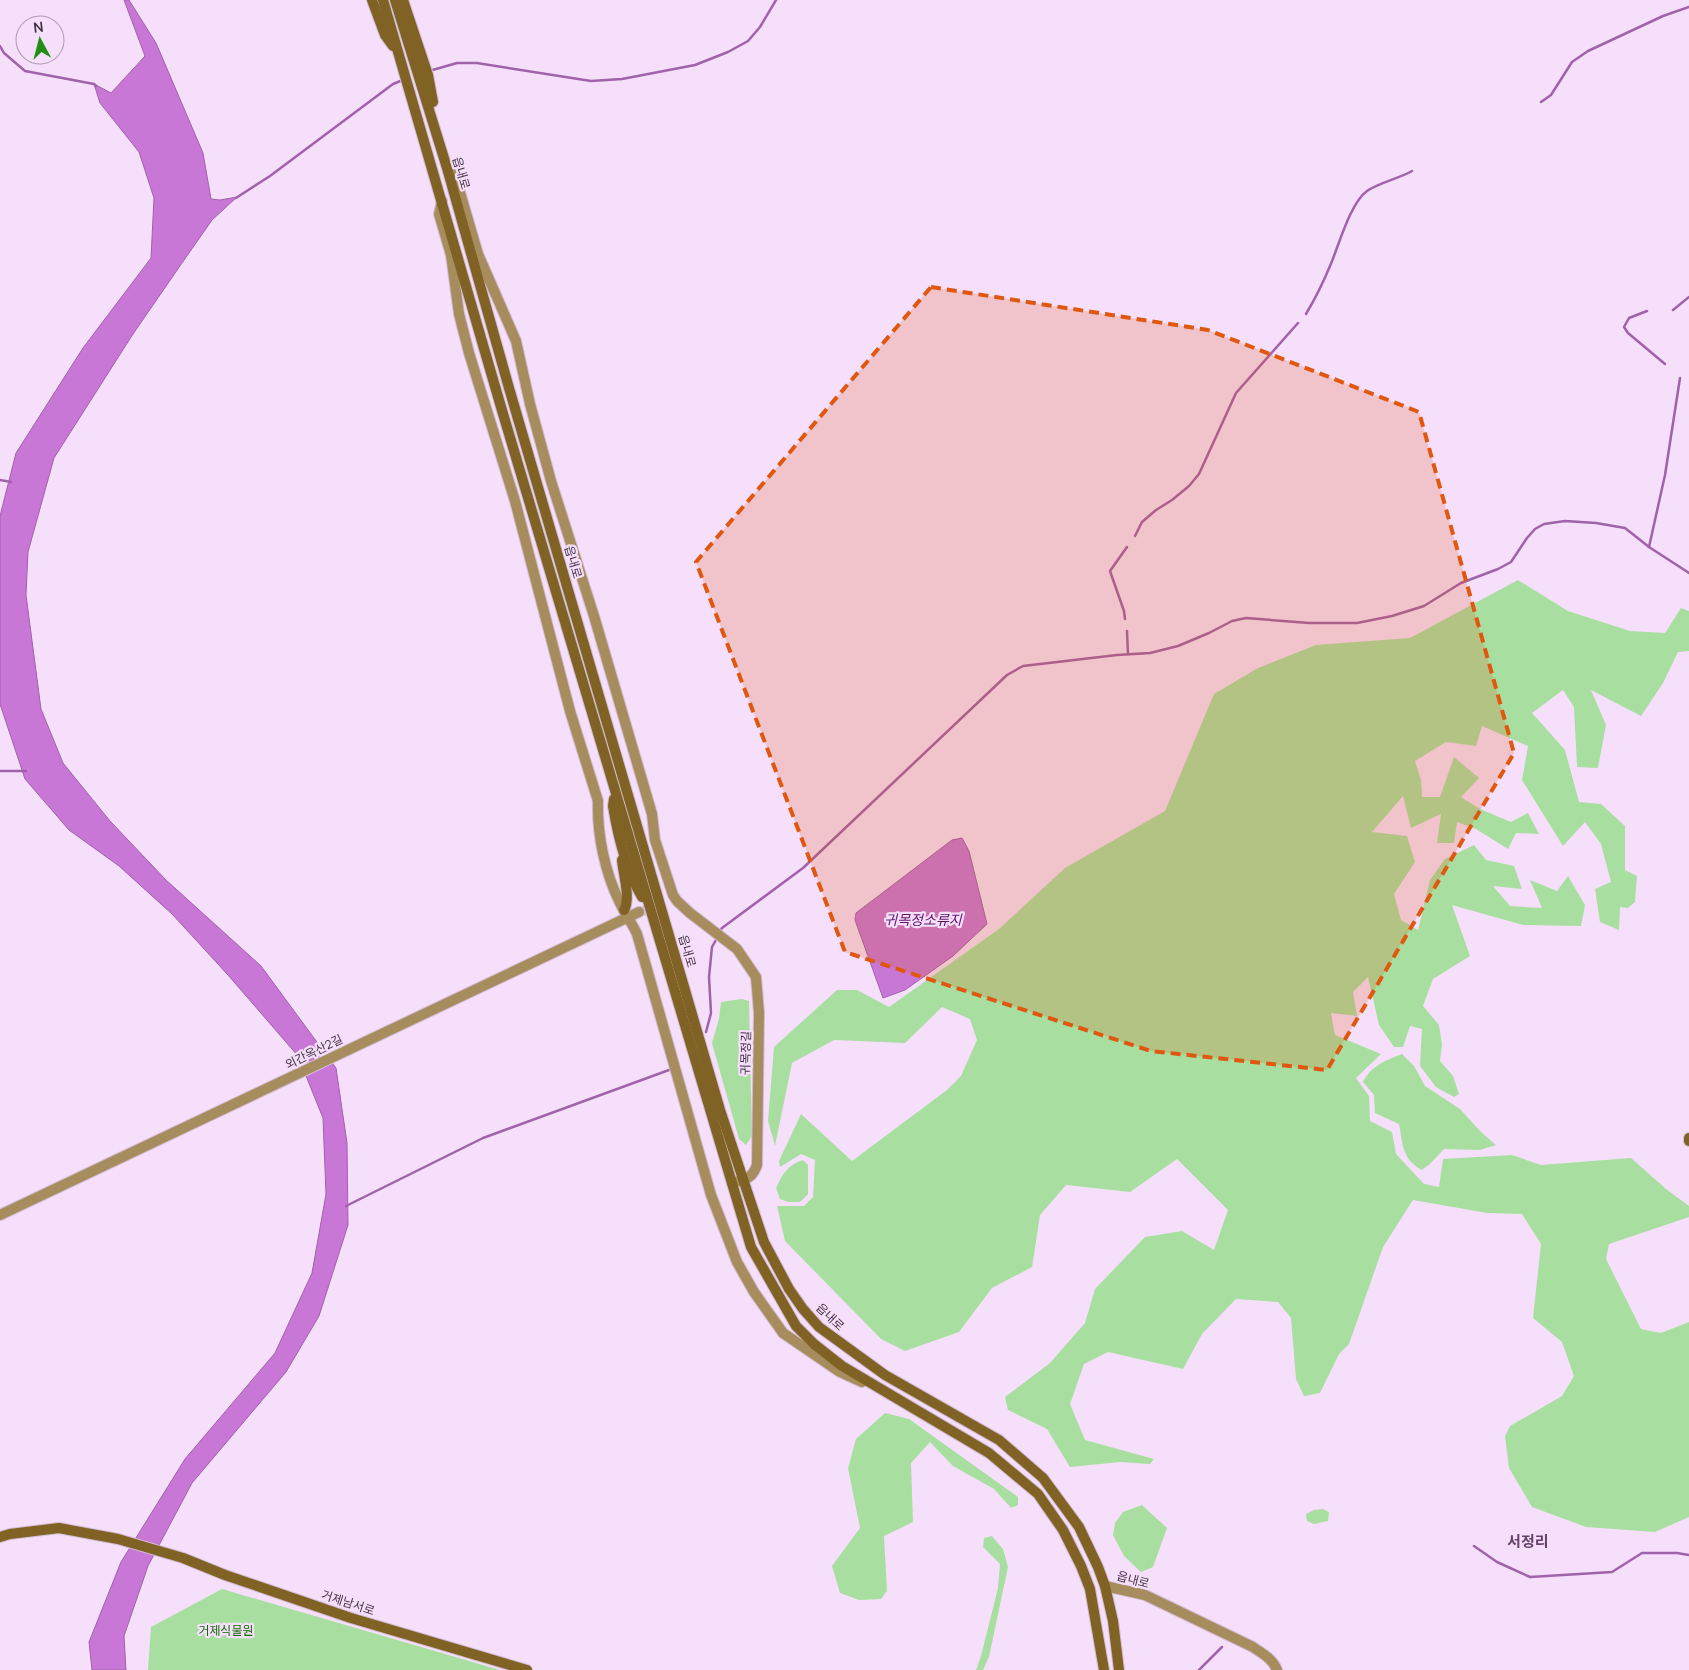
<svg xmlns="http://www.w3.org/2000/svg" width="1689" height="1670" font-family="Manrope,'Noto Sans KR',sans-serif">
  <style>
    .green { fill: #a8dfa0 }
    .water { fill: #c877d6; stroke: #a062aa }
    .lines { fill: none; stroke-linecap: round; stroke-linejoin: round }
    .stream { stroke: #a062aa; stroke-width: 2.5 }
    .street-tunnel { stroke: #d2bcd5; stroke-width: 10; stroke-dasharray: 10 5; stroke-linecap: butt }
    .street-casing { stroke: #d2bcd5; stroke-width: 12 }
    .secondary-casing { stroke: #d2bcd5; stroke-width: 12 }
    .street { stroke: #a78d5d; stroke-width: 10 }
    .secondary { stroke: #806225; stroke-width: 10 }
    .marked { fill: #e0570f; fill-opacity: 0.2; stroke: #e0570f; stroke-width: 4; stroke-dasharray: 10 6; stroke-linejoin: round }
    .labels { text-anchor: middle; stroke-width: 4.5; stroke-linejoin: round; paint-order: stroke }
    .street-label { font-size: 12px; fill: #413243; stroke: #f6dffa }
    .park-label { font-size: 12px; fill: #0c6900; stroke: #f6dffa }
    .water-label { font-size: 14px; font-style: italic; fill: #5f136b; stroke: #f6dffa }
    .quarter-label { font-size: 15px; font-weight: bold; fill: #644369; stroke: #f6dffa }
  </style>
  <rect width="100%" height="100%" fill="#f6dffa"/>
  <!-- green -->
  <g class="green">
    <polygon points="1518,580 1568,611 1630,631 1665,633 1681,608 1689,611 1689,651 1678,652 1663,683 1641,716 1591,690 1606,725 1598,768 1577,767 1574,707 1563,690 1532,713 1565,750 1579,802 1601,804 1625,826 1625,870 1637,876 1635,902 1628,908 1620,907 1619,930 1600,922 1595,889 1611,882 1601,844 1585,822 1563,846 1522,780 1528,746 1482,726 1476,746 1446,742 1415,761 1421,780 1422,797 1440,797 1454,757 1479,778 1461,797 1480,809 1511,822 1528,813 1539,834 1516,833 1508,849 1476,829 1457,822 1454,843 1437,843 1441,814 1411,828 1403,796 1372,832 1407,836 1415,862 1394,894 1401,920 1418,930 1430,880 1445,859 1474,845 1486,860 1514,866 1522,889 1493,886 1510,906 1542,908 1530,880 1557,891 1568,876 1585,905 1581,926 1523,925 1452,905 1470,956 1433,979 1423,1006 1439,1025 1442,1045 1440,1061 1453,1076 1459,1094 1454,1097 1436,1087 1420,1066 1422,1029 1410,1026 1403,1047 1394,1047 1379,1025 1368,977 1353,992 1357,1016 1331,1013 1335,1035 1381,1054 1356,1078 1369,1096 1370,1121 1392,1132 1396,1154 1424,1184 1439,1187 1443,1159 1512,1155 1541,1165 1631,1158 1666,1189 1689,1206 1689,1217 1609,1244 1606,1259 1641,1329 1661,1333 1689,1322 1689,1517 1655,1532 1586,1527 1532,1507 1509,1468 1505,1436 1510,1426 1562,1396 1574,1376 1562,1342 1533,1318 1541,1244 1522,1214 1487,1213 1413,1200 1383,1247 1349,1344 1339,1354 1320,1393 1304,1396 1296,1379 1291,1318 1278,1302 1236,1299 1202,1334 1183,1369 1108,1352 1084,1364 1070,1404 1085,1440 1154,1459 1150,1464 1120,1462 1070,1467 1047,1429 1008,1410 1005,1397 1050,1363 1085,1323 1095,1289 1145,1237 1182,1231 1214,1250 1228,1210 1177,1159 1130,1192 1066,1185 1040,1215 1032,1267 992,1288 959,1332 905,1351 881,1339 785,1241 777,1206 804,1206 813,1197 815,1160 801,1154 780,1167 779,1161 801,1114 852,1161 947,1090 961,1076 977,1040 970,1019 942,1007 905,1043 834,1040 792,1063 775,1146 768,1121 774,1047 837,990 857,990 889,1007 999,929 1065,868 1165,811 1214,694 1258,668 1316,645 1410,638"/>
    <polygon points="742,999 749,1001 752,1136 746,1145 739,1139 712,1043 719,1019 721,1002"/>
    <path d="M1402 1054 1414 1066 1425 1086 1460 1109 1480 1131 1496 1145 1480 1150 1444 1149 1430 1164 1422 1170C1402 1159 1403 1145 1399 1124L1375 1113 1374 1095 1363 1082C1371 1066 1386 1060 1402 1054Z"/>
    <path d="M803 1160 808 1165V1194L800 1202H788L780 1199 776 1188C782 1174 788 1165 803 1160Z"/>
    <polygon points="885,1413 909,1419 1018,1497 1018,1505 1011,1508 994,1489 953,1466 930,1442 911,1463 913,1522 884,1536 887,1591 881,1599 859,1600 840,1593 832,1566 860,1528 848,1468 856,1439"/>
    <polygon points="1142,1505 1167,1528 1153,1567 1141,1572 1124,1556 1113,1535 1115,1523 1123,1512"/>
    <polygon points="1323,1509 1329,1512 1328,1521 1314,1524 1307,1521 1306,1514 1314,1510"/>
    <polygon points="992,1536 1003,1549 1008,1567 989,1657 983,1670 976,1670 981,1656 998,1588 1000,1564 983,1547 984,1538"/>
    <polygon points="222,1589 500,1670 148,1670 151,1627"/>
  </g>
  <!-- water -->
  <g class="water">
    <polygon points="124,0 129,0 156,43 203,153 211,199 220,200 237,197 212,220 182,263 133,334 54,458 28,552 26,595 41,709 63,763 110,821 166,880 261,966 336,1068 347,1143 348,1225 319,1316 286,1372 192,1483 148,1566 124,1636 126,1670 92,1670 89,1642 121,1562 185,1459 275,1353 312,1273 326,1194 323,1118 298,1056 228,975 172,914 119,866 69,830 25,779 0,704 0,516 16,453 83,348 151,258 154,198 139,152 100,103 94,84 111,93 145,56"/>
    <polygon points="962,838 969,851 987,924 953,956 905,990 883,998 855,920 856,913 952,840"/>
  </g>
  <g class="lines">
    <!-- stream -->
    <g class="stream">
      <polyline points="0,46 4,53 25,71 94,84 96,86"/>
      <polyline points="429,71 457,63 477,63 591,81 622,79 695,65 728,52 748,41 760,27 776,0"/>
      <polyline points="1541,102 1551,95 1572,62 1588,51 1663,16 1689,7"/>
      <polyline points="236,198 270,176 393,84 403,80"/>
      <polyline points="1673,310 1689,297"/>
      <polyline points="1647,311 1629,318 1624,327 1628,333 1665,364"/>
      <path d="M1306 314C1315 299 1323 283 1330 266 1338 248 1350 203 1367 191 1380 182 1398 179 1412 171"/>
      <polyline points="0,480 11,482"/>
      <polyline points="1135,536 1142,522 1156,510 1172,500 1189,486 1199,474 1236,393 1298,323"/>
      <polyline points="1649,547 1665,475 1680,378"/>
      <polyline points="1125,619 1124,611 1110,571 1127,547"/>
      <polyline points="1127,631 1128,654"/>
      <polyline points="0,771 26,771"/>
      <polyline points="719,933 722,928 803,868 1007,675 1023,666 1117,655 1150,653 1178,646 1209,633 1232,621 1246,618 1309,623 1357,623 1392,616 1424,606 1461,583 1498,569 1511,562 1527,538 1535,529 1544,524 1565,521 1596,523 1625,528 1649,547 1689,573"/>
      <polyline points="706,1032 711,1013 709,977 712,947 717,938"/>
      <polyline points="346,1206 483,1138 669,1070"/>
      <polyline points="1474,1546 1497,1562 1530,1577 1612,1572 1642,1553 1677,1553 1689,1555"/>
      <polyline points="1199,1670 1222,1647"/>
    </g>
    <!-- street-tunnel -->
    <polyline class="street-tunnel" points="639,912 668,904"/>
    <!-- street casing -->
    <g class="street-casing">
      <g id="street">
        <path d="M452 173 459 189 478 254 516 341 530 404 551 481 594 616 652 814 655 840 673 895 677 901 690 913 737 949 756 977 759 1013 757 1165C752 1179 746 1179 732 1183"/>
        <path d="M442 201 439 214 451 255 459 314 469 353 515 501 570 711 598 801C597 835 605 873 620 903 625 914 632 923 637 934L711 1195 737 1262 754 1292 783 1333 840 1372 862 1382"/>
        <polyline points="0,1215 639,912"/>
        <path d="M1105 1586 1145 1595 1253 1647C1263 1654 1273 1659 1277 1670"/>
      </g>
    </g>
    <!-- secondary casing -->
    <g class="secondary-casing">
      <g id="secondary">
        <polyline points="372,0 385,35 393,46"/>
        <polyline points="383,0 501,407 751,1247 796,1326 814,1344 842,1366 989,1453 1038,1494 1063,1530 1081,1566 1090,1589 1104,1670"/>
        <polyline points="395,0 447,168 509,388 720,1110 764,1242 789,1289 803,1309 819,1327 885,1375 999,1440 1043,1478 1079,1527 1098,1567 1105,1586 1113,1621 1119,1670"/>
        <polyline points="403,0 428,75 433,102"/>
        <path d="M614 799 613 806C618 837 626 870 642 897"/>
        <path d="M622 860C623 873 631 899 624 910"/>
        <polyline points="1689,1138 1689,1141"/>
        <polyline points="0,1537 10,1534 59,1528 118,1539 183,1558 225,1575 351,1618 527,1670"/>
      </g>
    </g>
    <!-- street -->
    <use href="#street" class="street"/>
    <!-- secondary -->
    <use href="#secondary" class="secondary"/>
  </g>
  <!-- marked area -->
  <path class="marked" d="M931 287 1208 330 1419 412 1514 753 1327 1070 1151 1051 845 952 696 562Z"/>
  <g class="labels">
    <!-- street labels -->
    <g class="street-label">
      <text transform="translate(461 173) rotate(74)" y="4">읍내로</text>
      <text transform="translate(573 562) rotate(74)" y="4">읍내로</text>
      <text transform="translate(687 951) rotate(74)" y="4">읍내로</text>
      <text transform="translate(314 1052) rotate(-26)" y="4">외간옥산2길</text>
      <text transform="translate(746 1053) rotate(-89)" y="4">귀목정길</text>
      <text transform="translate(830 1317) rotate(43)" y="4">읍내로</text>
      <text transform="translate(1133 1580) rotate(15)" y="4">읍내로</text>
      <text transform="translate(348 1603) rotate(18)" y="4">거제남서로</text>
    </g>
    <!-- park labels -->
    <g class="park-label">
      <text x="226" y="1635">거제식물원</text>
    </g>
    <!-- water labels -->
    <g class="water-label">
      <text x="923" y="925">귀목정소류지</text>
    </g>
    <!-- quarter labels -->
    <g class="quarter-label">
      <text x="1528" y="1547">서정리</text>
    </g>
  </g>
  <!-- north arrow -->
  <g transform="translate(40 40) rotate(353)"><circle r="24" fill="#f6dffa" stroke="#ae9ab1"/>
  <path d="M0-4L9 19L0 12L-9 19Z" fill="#228f14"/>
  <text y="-8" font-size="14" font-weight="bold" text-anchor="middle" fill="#413243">N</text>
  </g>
</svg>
